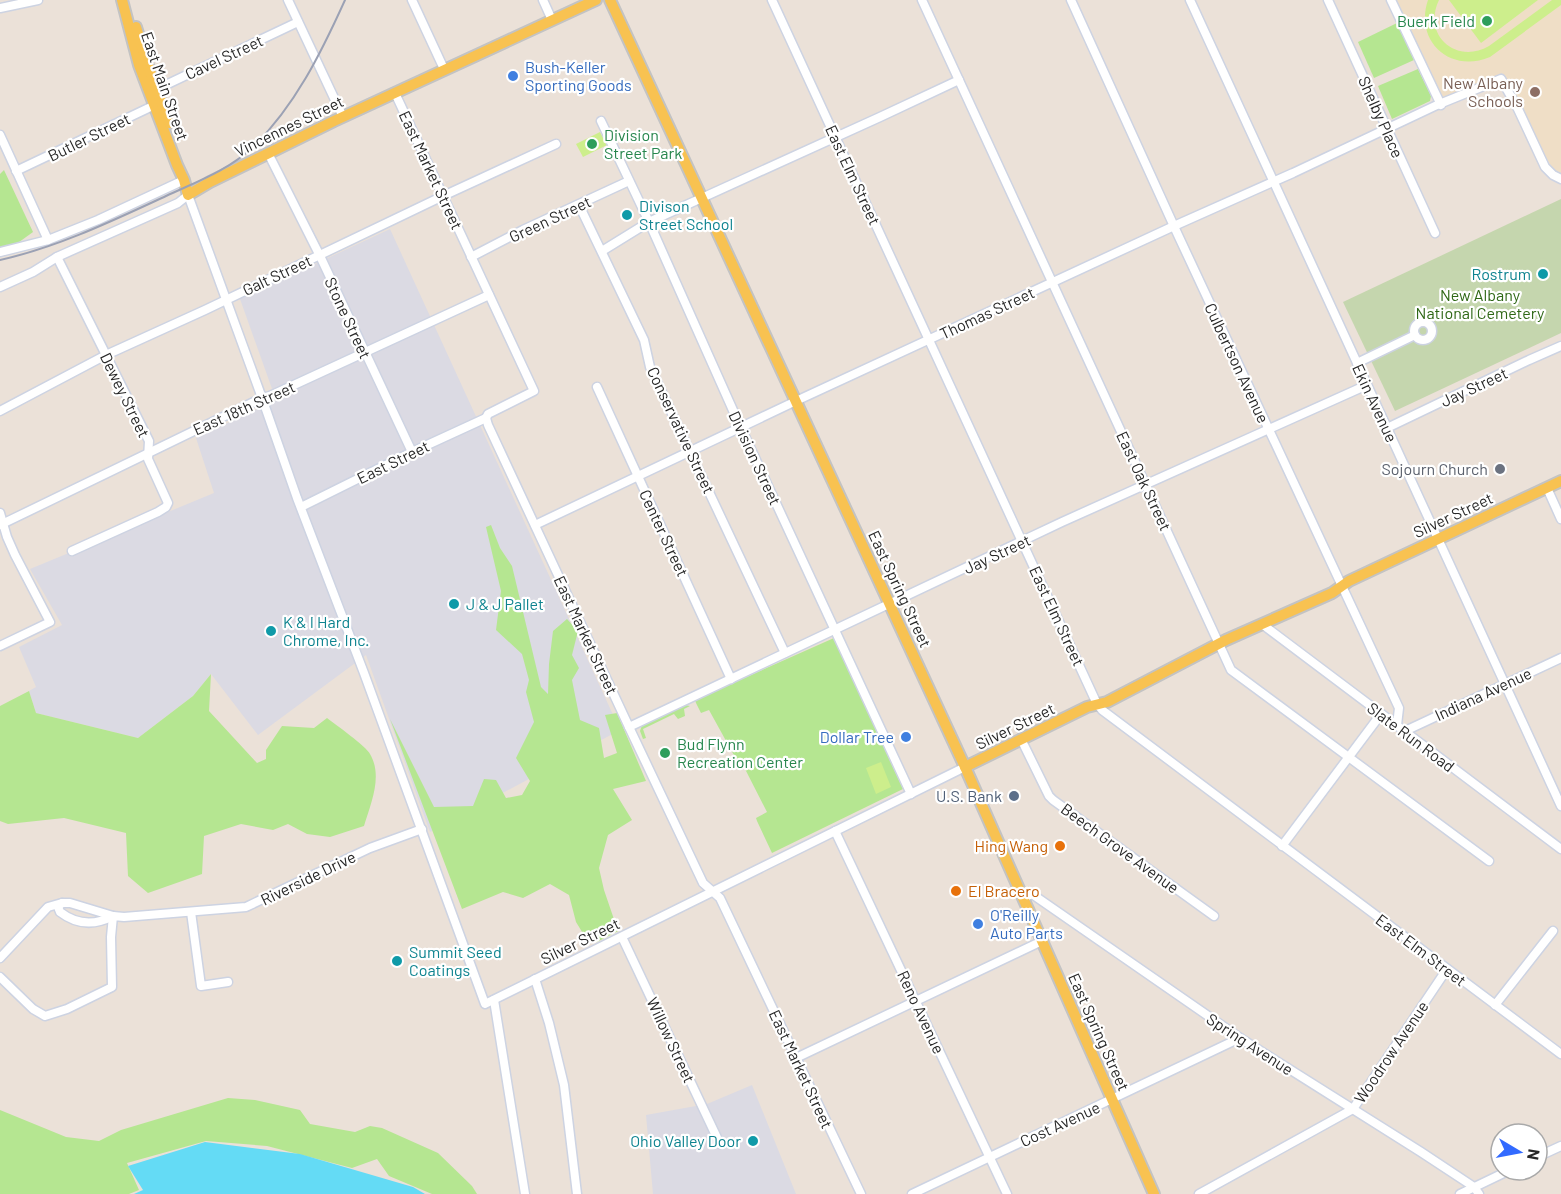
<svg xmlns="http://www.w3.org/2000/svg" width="1561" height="1194" font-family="Barlow,sans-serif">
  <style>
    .industrial { fill: #dbdae3 }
    .education { fill: #efdec6 }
    .green { fill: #b5e691 }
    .cemetery { fill: #c5d6ae }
    .pitch { fill: #cdee8c }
    .water { fill: #64dbf5 }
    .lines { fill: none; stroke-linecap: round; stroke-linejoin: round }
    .minor-casing { stroke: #cdd3e2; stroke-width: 11 }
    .major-casing { stroke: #c3c3c3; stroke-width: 14 }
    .minor { stroke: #fff; stroke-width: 8 }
    .major { stroke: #f8c251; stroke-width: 10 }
    .rail { stroke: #9ba1b4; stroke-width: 2 }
    .leisure-dot { fill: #2e9e5b; stroke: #fff; stroke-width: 2 }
    .shop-dot { fill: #3f7fe0; stroke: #fff; stroke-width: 2 }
    .education-dot { fill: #8d6e63; stroke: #fff; stroke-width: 2 }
    .culture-dot { fill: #0f9aa8; stroke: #fff; stroke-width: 2 }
    .worship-dot { fill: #6b7280; stroke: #fff; stroke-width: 2 }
    .service-dot { fill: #5c6f8a; stroke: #fff; stroke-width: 2 }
    .food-dot { fill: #e8710a; stroke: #fff; stroke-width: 2 }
    .labels { text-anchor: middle; stroke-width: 4.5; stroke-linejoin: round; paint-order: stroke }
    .leisure-label { font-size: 16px; fill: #27864d; stroke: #fff; text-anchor: start }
    .street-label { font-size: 16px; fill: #282828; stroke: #fff }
    .shop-label { font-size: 16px; fill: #366cbe; stroke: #fff; text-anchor: start }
    .education-label { font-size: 16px; fill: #785e54; stroke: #fff; text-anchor: end }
    .culture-label { font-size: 16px; fill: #0d838f; stroke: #fff; text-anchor: start }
    .park-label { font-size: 16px; fill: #2e6715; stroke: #fff }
    .worship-label { font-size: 16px; fill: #5b616d; stroke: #fff; text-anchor: end }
    .service-label { font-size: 16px; fill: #4e5e75; stroke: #fff; text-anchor: end }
    .food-label { font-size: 16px; fill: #c56008; stroke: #fff; text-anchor: end }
  </style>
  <rect width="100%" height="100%" fill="#ebe1d8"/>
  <!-- industrial -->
  <g class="industrial">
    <polygon points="390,229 620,730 430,832 366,655 258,735 211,674 193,696 138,738 36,713 29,691 36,687 19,647 62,625 30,569 214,493 196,438 276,400 240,299"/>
    <polygon points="752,1085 796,1194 653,1194 646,1115 707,1104"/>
  </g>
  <!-- education -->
  <polygon class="education" points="1392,0 1561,0 1561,176 1558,178 1501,79 1441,105"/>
  <!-- green -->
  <g class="green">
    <polygon points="1397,23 1414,60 1374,78 1358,42"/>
    <polygon points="1418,69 1431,96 1430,101 1392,119 1378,86"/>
    <polygon points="4,170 33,232 15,245 0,248 0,174"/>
    <polygon points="491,525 500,548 512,566 541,687 548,694 549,664 553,631 567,619 578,631 572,655 579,668 572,680 580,720 599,728 604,758 617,753 605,715 617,713 646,781 613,789 632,820 608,835 599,868 604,890 618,931 597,942 587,940 576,922 569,895 550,884 523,898 503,892 462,909 390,719 434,807 473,806 484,779 496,780 506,798 522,795 530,781 516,758 534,722 526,692 529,680 522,654 496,630 501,591 486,527"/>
    <polygon points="834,638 903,789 772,853 757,821 756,818 767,812 744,767 741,768 709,710 701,713 696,703 695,700"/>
    <path d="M211 674 209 711 257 763 266 759V750L282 726 314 728 327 718C336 725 366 746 370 754 383 776 371 803 364 826L330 837 307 834 288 824 273 830 241 824 204 836 202 874 148 893 128 876 126 833 64 818 8 824 0 821V706L29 691 36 713 138 738 193 696Z"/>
    <polygon points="685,705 690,706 684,709 685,716 678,719 674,714 643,729 646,738 643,739 640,731 642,725"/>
    <polygon points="228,1098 255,1100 300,1110 310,1124 355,1132 370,1126 382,1128 438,1153 472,1186 477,1194 432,1194 389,1176 377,1159 352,1168 267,1146 206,1141 127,1163 139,1190 129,1194 0,1194 0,1110 66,1137 99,1141 121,1130"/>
  </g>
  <!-- cemetery -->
  <polygon class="cemetery" points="1561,199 1561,333 1395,411 1343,302"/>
  <!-- pitch -->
  <g class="pitch">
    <path d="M1428 0H1439C1422 35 1456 65 1489 46L1552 0H1561V5L1490 57C1450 74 1414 41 1428 0Z"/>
    <polygon points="1449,0 1538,0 1481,43"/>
    <polygon points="600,132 607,145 583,157 576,144"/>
    <polygon points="881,762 891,787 876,794 866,768"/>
  </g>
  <!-- water -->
  <polygon class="water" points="205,1142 300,1154 413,1187 425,1194 134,1194 143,1190 128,1166"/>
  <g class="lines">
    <!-- minor casing -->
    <g class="minor-casing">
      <g id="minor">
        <polyline points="288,0 343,117"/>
        <polyline points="412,0 444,69"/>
        <polyline points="543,0 552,20"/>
        <polyline points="772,0 1097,704 1102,710 1561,1054"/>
        <polyline points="922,0 1231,670 1489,861"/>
        <polyline points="1071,0 1178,235 1399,708 1397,725"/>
        <polyline points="1190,0 1561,806"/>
        <polyline points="1328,0 1435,233"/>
        <polyline points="1391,0 1441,105"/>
        <polyline points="0,8 38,0"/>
        <polyline points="153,91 298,22"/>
        <polyline points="395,93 534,391 488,414 486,418 488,425 629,727 703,883 720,898 861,1194"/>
        <polyline points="601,121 649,222 736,417 911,794"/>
        <polyline points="0,135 48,240"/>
        <polyline points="268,153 321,258 412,452"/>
        <polyline points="16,171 159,103"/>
        <polyline points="579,205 644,340 650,367 785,653"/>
        <polyline points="602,251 649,222 880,117 959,80"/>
        <polyline points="0,252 48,240 98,220 184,180"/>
        <polyline points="57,257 149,441 148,459 168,503 166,507 158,512 72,551"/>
        <polyline points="471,257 523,230 629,181"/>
        <polyline points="0,287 33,272 57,257 178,203 188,195 262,398 297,498 364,673 485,1004 965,767"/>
        <circle cx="1423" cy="331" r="9"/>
        <polyline points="1357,363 1415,335"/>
        <polyline points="597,387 731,679"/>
        <polyline points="0,411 106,355 205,310 443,196 556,144"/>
        <polyline points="1387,428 1529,360 1561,346"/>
        <polyline points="1547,488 1561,519"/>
        <polyline points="301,507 412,452 486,418"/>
        <polyline points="0,513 7,537 15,555 50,622 0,646"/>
        <polyline points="0,525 262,398 270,396 489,295"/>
        <polyline points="535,525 796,401 1174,226 1293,173 1437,105 1501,79 1517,107 1545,167 1553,175 1561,179"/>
        <polyline points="1262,624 1561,849"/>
        <polyline points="629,727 1062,522 1367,385"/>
        <polyline points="1405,731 1561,658"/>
        <polyline points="1021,739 1049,796 1053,800 1214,916"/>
        <polyline points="835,831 1007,1194"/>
        <polyline points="1282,846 1381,714"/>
        <polyline points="1023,898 1032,894 1240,1038 1421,1152 1474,1187 1479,1194"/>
        <path d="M62 903H70L113 916C94 926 77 925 60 912L58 907Z"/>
        <polyline points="191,912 201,986 228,982"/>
        <polyline points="622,937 720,1144"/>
        <polyline points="0,958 48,907 62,903"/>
        <polyline points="0,977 33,1009 45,1016 67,1009 112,987 111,937 113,916 124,917 246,907 370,848 422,829"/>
        <polyline points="535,979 549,1023 564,1085 577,1194"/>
        <polyline points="494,1000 525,1194"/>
        <polyline points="1495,1005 1553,931"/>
        <polyline points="796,1058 1042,941"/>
        <polyline points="1537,1157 1561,1146"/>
        <polyline points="912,1194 1240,1038"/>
        <polyline points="1199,1194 1353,1109 1447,969"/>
        <polyline points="1460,1194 1510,1170"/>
      </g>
    </g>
    <!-- major casing -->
    <g class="major-casing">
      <g id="major">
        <polyline points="122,0 139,65 177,165 184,180 188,195 210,182 334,121 596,0"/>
        <polyline points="610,0 965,767 1154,1194"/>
        <polyline points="136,27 147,63 169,123"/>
        <polyline points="965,767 1087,707 1107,702 1226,640 1332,593 1349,581 1561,481"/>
      </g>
    </g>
    <!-- minor -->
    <use href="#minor" class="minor"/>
    <!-- major -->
    <use href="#major" class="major"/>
    <!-- rail -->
    <path class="rail" d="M0 260C58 247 112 221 166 196 196 182 229 170 253 147 295 106 321 53 345 0"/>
  </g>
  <!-- markers -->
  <g class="leisure-dot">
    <circle cx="1487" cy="21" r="6"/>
    <circle cx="592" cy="144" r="6"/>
    <circle cx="665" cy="753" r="6"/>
  </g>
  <g class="shop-dot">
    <circle cx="513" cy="76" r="6"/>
    <circle cx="906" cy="737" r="6"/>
    <circle cx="978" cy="924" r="6"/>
  </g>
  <circle class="education-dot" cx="1535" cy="92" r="6"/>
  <g class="culture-dot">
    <circle cx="627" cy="215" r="6"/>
    <circle cx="1543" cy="274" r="6"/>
    <circle cx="454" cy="604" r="6"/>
    <circle cx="271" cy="631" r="6"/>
    <circle cx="397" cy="961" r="6"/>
    <circle cx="753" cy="1141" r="6"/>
  </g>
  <circle class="worship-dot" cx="1500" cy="469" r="6"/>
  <circle class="service-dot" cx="1014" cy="796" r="6"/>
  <g class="food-dot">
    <circle cx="1060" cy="846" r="6"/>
    <circle cx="956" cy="891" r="6"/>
  </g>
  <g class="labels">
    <!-- leisure labels -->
    <g class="leisure-label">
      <text x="1475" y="27" text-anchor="end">Buerk Field</text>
      <text x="604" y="141">Division<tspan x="604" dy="18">Street Park</tspan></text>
      <text x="677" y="750">Bud Flynn<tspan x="677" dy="18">Recreation Center</tspan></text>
    </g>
    <!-- street labels -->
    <g class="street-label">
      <text transform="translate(224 57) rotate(-25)" y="6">Cavel Street</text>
      <text transform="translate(165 86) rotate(71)" y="6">East Main Street</text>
      <text transform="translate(1381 117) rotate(66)" y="6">Shelby Place</text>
      <text transform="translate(289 126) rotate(-26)" y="6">Vincennes Street</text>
      <text transform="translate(89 137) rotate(-26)" y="6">Butler Street</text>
      <text transform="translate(431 170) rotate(65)" y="6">East Market Street</text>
      <text transform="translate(853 175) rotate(65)" y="6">East Elm Street</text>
      <text transform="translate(550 219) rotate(-25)" y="6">Green Street</text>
      <text transform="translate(277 275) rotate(-25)" y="6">Galt Street</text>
      <text transform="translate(987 313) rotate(-25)" y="6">Thomas Street</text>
      <text transform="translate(348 318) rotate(65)" y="6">Stone Street</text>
      <text transform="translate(1237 363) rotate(65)" y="6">Culbertson Avenue</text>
      <text transform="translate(1474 387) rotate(-25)" y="6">Jay Street</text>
      <text transform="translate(125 395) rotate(64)" y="6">Dewey Street</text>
      <text transform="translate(1375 403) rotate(65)" y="6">Ekin Avenue</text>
      <text transform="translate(244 408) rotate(-24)" y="6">East 18th Street</text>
      <text transform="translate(681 430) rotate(65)" y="6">Conservative Street</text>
      <text transform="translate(755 458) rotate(65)" y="6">Division Street</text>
      <text transform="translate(393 462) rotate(-26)" y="6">East Street</text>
      <text transform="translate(1144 481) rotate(65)" y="6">East Oak Street</text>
      <text transform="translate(1453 515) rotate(-25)" y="6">Silver Street</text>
      <text transform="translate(664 533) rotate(65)" y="6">Center Street</text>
      <text transform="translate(997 554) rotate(-25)" y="6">Jay Street</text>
      <text transform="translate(900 589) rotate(65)" y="6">East Spring Street</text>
      <text transform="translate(1057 616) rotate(65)" y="6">East Elm Street</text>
      <text transform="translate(586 635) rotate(65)" y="6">East Market Street</text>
      <text transform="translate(1483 694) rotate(-25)" y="6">Indiana Avenue</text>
      <text transform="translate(1015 726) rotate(-26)" y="6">Silver Street</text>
      <text transform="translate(1411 737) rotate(37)" y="6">Slate Run Road</text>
      <text transform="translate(1120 848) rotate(36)" y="6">Beech Grove Avenue</text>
      <text transform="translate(308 878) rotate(-26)" y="6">Riverside Drive</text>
      <text transform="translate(580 941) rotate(-26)" y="6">Silver Street</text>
      <text transform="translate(1421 950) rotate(37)" y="6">East Elm Street</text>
      <text transform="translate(921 1012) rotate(65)" y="6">Reno Avenue</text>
      <text transform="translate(1099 1032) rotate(66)" y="6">East Spring Street</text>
      <text transform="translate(671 1040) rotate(65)" y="6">Willow Street</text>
      <text transform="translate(1250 1044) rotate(33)" y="6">Spring Avenue</text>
      <text transform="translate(1391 1052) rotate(-56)" y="6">Woodrow Avenue</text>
      <text transform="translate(801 1069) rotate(65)" y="6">East Market Street</text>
      <text transform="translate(1060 1124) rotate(-25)" y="6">Cost Avenue</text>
    </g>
    <!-- shop labels -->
    <g class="shop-label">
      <text x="525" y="73">Bush-Keller<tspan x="525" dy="18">Sporting Goods</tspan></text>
      <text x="894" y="743" text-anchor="end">Dollar Tree</text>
      <text x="990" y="921">O'Reilly<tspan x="990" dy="18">Auto Parts</tspan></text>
    </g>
    <!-- education labels -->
    <g class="education-label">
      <text x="1523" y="89">New Albany<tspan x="1523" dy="18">Schools</tspan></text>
    </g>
    <!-- culture labels -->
    <g class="culture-label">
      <text x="639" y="212">Divison<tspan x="639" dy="18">Street School</tspan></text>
      <text x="1531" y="280" text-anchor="end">Rostrum</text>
      <text x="466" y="610">J &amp; J Pallet</text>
      <text x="283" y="628">K &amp; I Hard<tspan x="283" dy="18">Chrome, Inc.</tspan></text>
      <text x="409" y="958">Summit Seed<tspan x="409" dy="18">Coatings</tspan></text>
      <text x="741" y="1147" text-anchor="end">Ohio Valley Door</text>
    </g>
    <!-- park labels -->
    <g class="park-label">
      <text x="1480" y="301">New Albany<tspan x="1480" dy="18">National Cemetery</tspan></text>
    </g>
    <!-- worship labels -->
    <g class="worship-label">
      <text x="1488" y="475">Sojourn Church</text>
    </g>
    <!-- service labels -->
    <g class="service-label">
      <text x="1002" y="802">U.S. Bank</text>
    </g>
    <!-- food labels -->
    <g class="food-label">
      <text x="1048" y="852">Hing Wang</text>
      <text x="968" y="897" text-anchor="start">El Bracero</text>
    </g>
  </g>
  <!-- north arrow -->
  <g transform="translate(1519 1152) rotate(100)"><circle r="28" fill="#ffffff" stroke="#a9a9a9" stroke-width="1.5"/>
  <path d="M0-4.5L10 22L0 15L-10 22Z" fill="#326aff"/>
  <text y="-9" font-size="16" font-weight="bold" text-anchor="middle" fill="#282828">N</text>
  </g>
</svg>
